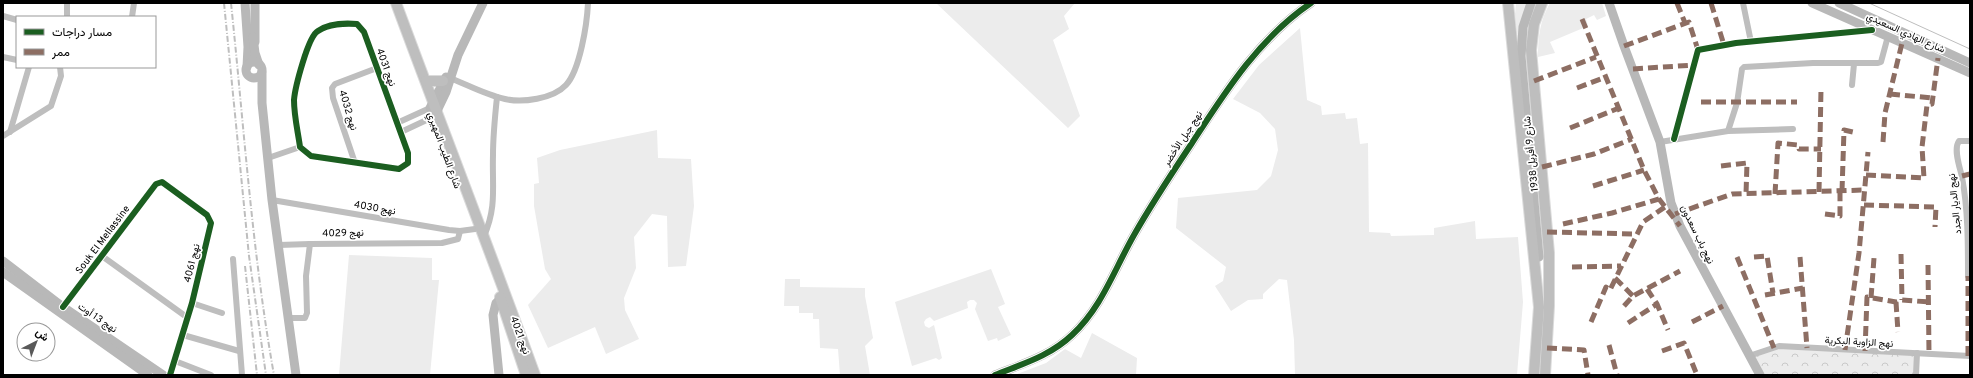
<svg xmlns="http://www.w3.org/2000/svg" width="1973" height="378" font-family="Overpass,Vazirmatn,sans-serif">
  <style>
    .green { fill: #ececec }
    .park { fill: url(#park-crowns) }
    .lines { fill: none; stroke-linecap: round; stroke-linejoin: round }
    .primary-casing { stroke: #dbdbdb; stroke-width: 12 }
    .street { stroke: #bebebe; stroke-width: 6 }
    .secondary { stroke: #b8b8b8; stroke-width: 9 }
    .primary { stroke: #bebebe; stroke-width: 10 }
    .tram { stroke: #bebebe; stroke-width: 1 }
    .rail { stroke: #bebebe; stroke-width: 2; stroke-dasharray: 6 2 1 2; stroke-linecap: butt }
    .quiet { stroke: #8d6e63; stroke-width: 5; stroke-dasharray: 10 5; stroke-linecap: butt }
    .cycleway-casing { stroke: #fff; stroke-width: 8 }
    .cycleway { stroke: #1b5e20; stroke-width: 6 }
    .labels { text-anchor: middle; stroke-width: 3.5; stroke-linejoin: round; paint-order: stroke }
    .street-label { font-size: 10px; fill: #000; stroke: #fff }
  </style>
  <defs>
    <pattern id="park-crowns" width="20" height="18" patternUnits="userSpaceOnUse"><rect width="20" height="18" fill="#ececec"/><path d="M2 6a3 3 0 1 1 6 0M12 15a3 3 0 1 1 6 0" fill="none" stroke="#c9c9c9"/></pattern>
  </defs>
  <rect width="100%" height="100%" fill="#fff"/>
  <!-- green -->
  <g class="green">
    <polygon points="936,3 1075,3 1064,16 1069,29 1053,40 1080,116 1068,128"/>
    <polygon points="1516,3 1528,3 1518,40 1515,14"/>
    <path d="M1550 3H1602L1606 16 1597 20 1594 15 1586 19 1588 26 1550 42 1555 53 1538 57C1538 37 1540 20 1550 3Z"/>
    <polygon points="1300,28 1307,100 1321,106 1322,115 1345,113 1346,119 1357,118 1360,144 1368,143 1369,232 1390,233 1391,236 1434,235 1434,228 1475,221 1476,239 1518,237 1523,302 1517,375 1295,375 1294,340 1287,280 1279,279 1263,294 1263,299 1248,300 1231,311 1215,286 1223,281 1226,267 1176,228 1178,198 1257,190 1271,176 1278,150 1275,129 1260,113 1233,99 1259,65"/>
    <polygon points="657,130 658,158 691,159 694,206 686,266 668,267 667,216 652,214 634,237 636,268 624,298 625,310 639,339 606,354 595,327 548,348 528,305 551,279 545,269 534,206 534,184 539,183 537,158 560,150"/>
    <polygon points="349,255 432,258 432,280 439,280 430,375 339,375"/>
    <polygon points="991,269 1005,304 998,307 1011,335 998,341 997,338 988,341 975,309 977,303 974,300 970,300 967,302 968,308 934,321 930,317 926,319 924,322 925,326 929,328 934,325 942,358 939,360 936,358 912,366 895,302"/>
    <polygon points="785,279 800,279 800,287 865,288 865,296 873,338 865,346 870,375 840,375 838,349 820,348 819,319 813,319 813,313 799,313 799,306 784,306"/>
    <polygon points="1092,333 1137,358 1136,375 1015,375 1046,363 1065,349 1081,358"/>
  </g>
  <!-- park -->
  <polygon class="park" points="1777,348 1914,355 1914,375 1763,375 1753,355"/>
  <g class="lines">
    <!-- primary casing -->
    <g class="primary-casing">
      <g id="primary">
        <path d="M396 3C442 127 490 251 535 375"/>
        <polyline points="1508,3 1539,307 1534,375"/>
        <polyline points="1542,3 1534,24 1531,50 1549,253 1549,306 1545,375"/>
        <polyline points="426,81 443,81"/>
        <polyline points="500,297 526,375"/>
      </g>
    </g>
    <!-- street -->
    <g class="street">
      <polyline points="1743,3 1751,42"/>
      <polyline points="3,16 17,20"/>
      <polyline points="67,17 67,3"/>
      <polyline points="132,17 134,3"/>
      <path d="M357 24 364 32 408 153V163L399 169 311 156 300 147C298 132 294 116 294 100 295 88 308 36 318 31 328 24 345 23 357 24Z"/>
      <polyline points="3,57 17,60"/>
      <path d="M450 78C468 85 486 95 505 99 522 103 553 99 566 85 580 70 587 24 588 3"/>
      <polyline points="1852,85 1854,64"/>
      <polyline points="397,123 430,108"/>
      <polyline points="1728,131 1737,103 1742,69 1744,67 1813,63 1878,63 1881,62 1888,36"/>
      <polyline points="10,132 29,67"/>
      <polyline points="401,132 433,117"/>
      <polyline points="3,136 51,106 61,76 60,67"/>
      <polyline points="1674,139 1698,50 1736,43 1871,30"/>
      <polyline points="1660,142 1728,131 1793,129"/>
      <polyline points="268,158 300,147"/>
      <polyline points="355,163 333,98 332,88 335,84 377,68"/>
      <polyline points="272,200 449,230 460,231 475,229"/>
      <path d="M484 236C497 207 492 186 493 155 493 136 495 116 497 97"/>
      <polyline points="279,245 310,244"/>
      <polyline points="102,256 188,318"/>
      <polyline points="233,259 242,375"/>
      <path d="M1968 276C1968 243 1968 209 1962 177 1960 168 1953 149 1959 141H1970"/>
      <polyline points="192,303 222,313"/>
      <polyline points="63,307 156,184 162,182 207,215 211,223 192,303 170,375"/>
      <polyline points="289,318 305,318 307,313 306,276 310,244 442,243 458,239 460,231"/>
      <polyline points="183,335 239,351"/>
      <polyline points="1749,356 1779,346 1970,356"/>
      <polyline points="175,361 211,375"/>
      <polyline points="1916,375 1917,353"/>
    </g>
    <!-- secondary -->
    <g class="secondary">
      <polyline points="245,3 248,47 247,67"/>
      <polyline points="255,3 255,42"/>
      <polyline points="1531,3 1523,27 1521,56 1539,257"/>
      <polyline points="1609,3 1624,46 1660,142 1671,203 1680,226 1760,375"/>
      <polyline points="1812,3 1970,73"/>
      <polyline points="1839,3 1970,63"/>
      <polyline points="253,37 255,53 259,65"/>
      <circle cx="254" cy="70" r="8"/>
      <polyline points="262,72 262,103 272,200 296,375"/>
      <polyline points="430,108 446,77"/>
      <polyline points="435,115 446,92 458,55 483,3"/>
      <polyline points="3,261 63,307 163,375"/>
      <polyline points="3,272 148,375"/>
      <polyline points="499,375 493,315 496,303 505,295"/>
      <path d="M995 375C1022 364 1050 356 1072 335 1102 307 1114 270 1134 235 1152 203 1172 173 1192 143 1225 92 1259 38 1311 3"/>
    </g>
    <!-- primary -->
    <use href="#primary" class="primary"/>
    <!-- tram -->
    <polyline class="tram" points="1869,3 1970,49"/>
    <!-- rail -->
    <g class="rail">
      <polyline points="224,3 249,256 266,375"/>
      <path d="M231 3C244 127 252 252 274 375"/>
      <polyline points="245,266 257,375"/>
    </g>
    <!-- quiet -->
    <g class="quiet">
      <polyline points="1677,3 1685,23"/>
      <polyline points="1711,3 1724,45"/>
      <polyline points="1582,19 1644,170 1659,199 1680,226"/>
      <polyline points="1624,46 1689,22 1698,50"/>
      <polyline points="1633,69 1694,65"/>
      <polyline points="1534,81 1596,57"/>
      <polyline points="1577,88 1606,77"/>
      <polyline points="1890,94 1932,98"/>
      <polyline points="1701,102 1797,102"/>
      <polyline points="1570,128 1619,108"/>
      <polyline points="1883,142 1885,113 1902,43"/>
      <polyline points="1721,166 1747,163 1746,194"/>
      <polyline points="1542,167 1594,154 1632,139"/>
      <polyline points="1866,175 1924,178 1922,147 1927,105 1932,104 1938,58"/>
      <polyline points="1962,176 1970,174"/>
      <polyline points="1593,186 1644,170"/>
      <polyline points="1842,191 1844,130 1857,133"/>
      <polyline points="1819,192 1821,89"/>
      <polyline points="1775,194 1778,143 1798,145 1799,149 1821,149"/>
      <polyline points="1864,205 1936,207 1935,227"/>
      <polyline points="1675,214 1732,194 1865,190"/>
      <polyline points="1825,214 1840,216 1840,191"/>
      <polyline points="1563,224 1612,213 1659,199"/>
      <polyline points="1547,232 1636,234"/>
      <polyline points="1901,254 1902,300"/>
      <polyline points="1737,257 1774,348"/>
      <polyline points="1754,257 1767,256 1773,293"/>
      <polyline points="1800,257 1807,348"/>
      <polyline points="1928,265 1929,354"/>
      <polyline points="1572,267 1621,266"/>
      <polyline points="1615,278 1633,296"/>
      <polyline points="1647,289 1657,304 1668,330"/>
      <polyline points="1765,295 1803,288"/>
      <polyline points="1871,298 1874,258"/>
      <polyline points="1896,302 1898,332"/>
      <polyline points="1624,306 1633,296 1680,271"/>
      <polyline points="1591,322 1606,287 1610,290 1643,222 1665,207"/>
      <polyline points="1692,322 1723,306"/>
      <polyline points="1628,323 1657,304"/>
      <polyline points="1609,345 1617,375"/>
      <polyline points="1547,348 1584,350 1588,375"/>
      <polyline points="1845,350 1859,253 1868,152"/>
      <polyline points="1662,351 1684,343 1697,375"/>
      <polyline points="1865,351 1867,297 1896,302 1902,300 1929,302"/>
      <polyline points="1968,356 1968,276"/>
    </g>
    <!-- cycleway casing -->
    <g class="cycleway-casing">
      <g id="cycleway">
        <path d="M357 24 364 32 408 153V163L399 169 311 156 300 147C298 132 294 116 294 100 295 88 308 36 318 31 328 24 345 23 357 24Z"/>
        <polyline points="1674,139 1698,50 1736,43 1872,30"/>
        <polyline points="63,307 156,184 162,182 207,215 211,223 192,303 170,375"/>
        <path d="M995 375C1022 364 1050 356 1072 335 1102 307 1114 270 1134 235 1152 203 1172 173 1192 143 1225 92 1259 38 1311 3"/>
      </g>
    </g>
    <!-- cycleway -->
    <use href="#cycleway" class="cycleway"/>
  </g>
  <g class="labels">
    <!-- street labels -->
    <g class="street-label">
      <text transform="translate(1906 32) rotate(24)" y="4">شارع الهادي السعيدي</text>
      <text transform="translate(387 67) rotate(70)" y="4">نهج 4031</text>
      <text transform="translate(349 110) rotate(73)" y="4">نهج 4032</text>
      <text transform="translate(1182 138) rotate(-57)" y="4">نهج جبل الأخضر</text>
      <text transform="translate(445 150) rotate(70)" y="4">شارع الطيب المهيري</text>
      <text transform="translate(1530 154) rotate(-96)" y="4">شارع 9 أفريل 1938</text>
      <text transform="translate(1954 204) rotate(-96)" y="4">نهج الديار الجدد</text>
      <text transform="translate(375 207) rotate(10)" y="4">نهج 4030</text>
      <text transform="translate(343 232) rotate(-1)" y="4">نهج 4029</text>
      <text transform="translate(1698 234) rotate(64)" y="4">نهج باب سعدون</text>
      <text transform="translate(102 239) rotate(-53)" y="4">Souk El Mellassine</text>
      <text transform="translate(191 263) rotate(-76)" y="4">نهج 4061</text>
      <text transform="translate(98 317) rotate(34)" y="4">نهج 13 أوت</text>
      <text transform="translate(521 335) rotate(70)" y="4">نهج 4021</text>
      <text transform="translate(1859 341) rotate(3)" y="4">نهج الزاوية البكرية</text>
    </g>
  </g>
  <!-- border -->
  <rect width="1973" height="378" fill="none" stroke="#000000" stroke-width="8"/>
  <!-- legend -->
  <rect x="16" y="16" width="140" height="52" fill="#ffffff" stroke="#999999"/>
  <rect x="24" y="29" width="20" height="6" fill="#1b5e20" stroke="#999999"/>
  <text x="52" y="36" font-size="12" fill="#000000">مسار دراجات</text>
  <rect x="24" y="49" width="20" height="6" fill="#8d6e63" stroke="#999999"/>
  <text x="52" y="56" font-size="12" fill="#000000">ممر</text>
  <!-- north arrow -->
  <g transform="translate(36 342) rotate(42)"><circle r="19" fill="#ffffff" stroke="#999999"/>
  <path d="M0-3L7 15L0 10L-7 15Z" fill="#595959"/>
  <text y="-6" font-size="11" font-weight="bold" text-anchor="middle" fill="#000000">ش</text>
  </g>
</svg>
